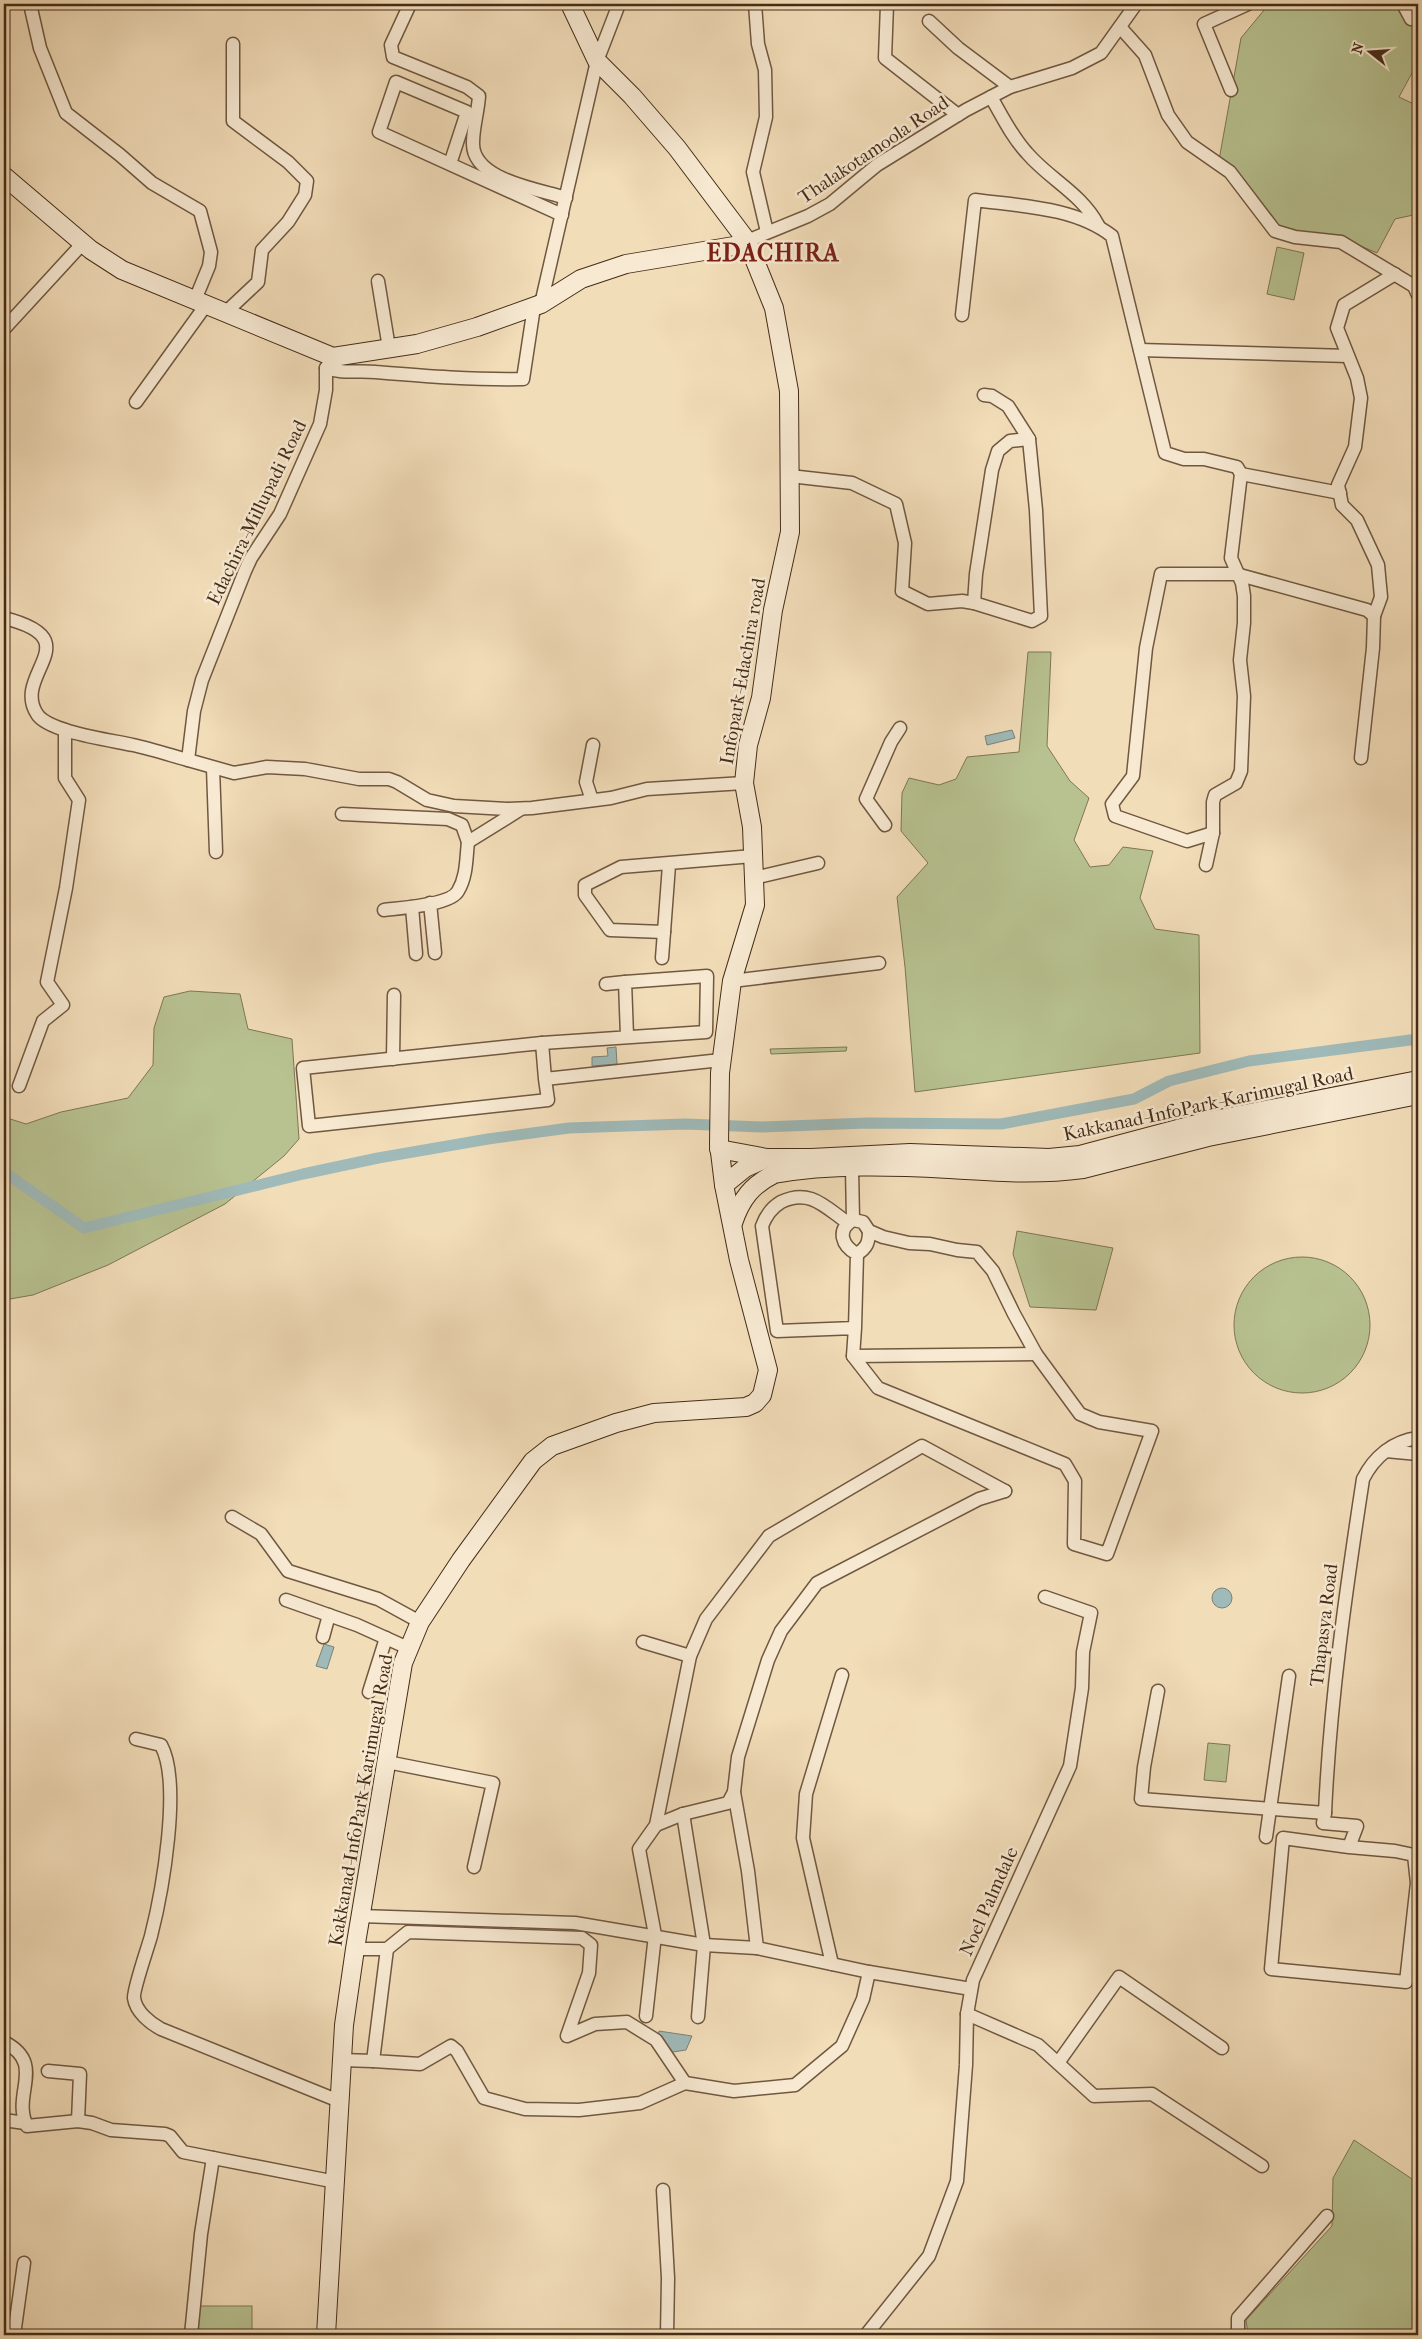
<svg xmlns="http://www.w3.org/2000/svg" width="1422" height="2339" font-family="'IM FELL French Canon',serif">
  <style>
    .green { fill: #b8c291; stroke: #7e7754 }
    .water { fill: #9fbab9; stroke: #7b8178 }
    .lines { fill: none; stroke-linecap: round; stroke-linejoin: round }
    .canal { stroke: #9fbab9; stroke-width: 11 }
    .minor-casing { stroke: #705840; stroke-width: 15 }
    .secondary-casing { stroke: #452c17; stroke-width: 20 }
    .minor { stroke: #f7e9d2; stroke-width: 12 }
    .secondary { stroke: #f7e9d2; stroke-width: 18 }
    .labels { text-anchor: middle; stroke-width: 5; stroke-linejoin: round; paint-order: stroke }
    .street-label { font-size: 19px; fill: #452c17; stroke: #f7e9d2 }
    .district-label { font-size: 24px; font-weight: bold; letter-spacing: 1px; fill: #7a1f14; stroke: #f7e9d2 }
  </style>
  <rect width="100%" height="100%" fill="#f2ddb9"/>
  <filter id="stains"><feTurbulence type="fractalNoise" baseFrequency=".004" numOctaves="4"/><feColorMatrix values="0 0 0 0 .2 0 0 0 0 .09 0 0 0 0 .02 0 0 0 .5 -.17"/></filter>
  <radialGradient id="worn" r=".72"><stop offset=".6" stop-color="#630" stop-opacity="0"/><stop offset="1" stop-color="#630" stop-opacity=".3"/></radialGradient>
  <!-- green -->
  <g class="green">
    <polygon points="1269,4 1409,4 1418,24 1418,62 1399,97 1418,106 1418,214 1395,219 1377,253 1342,238 1278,229 1219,160 1241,38"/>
    <polygon points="1277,247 1304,253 1294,300 1267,294"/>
    <polygon points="1028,652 1051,652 1047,746 1070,781 1089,798 1074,840 1090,867 1109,865 1123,847 1153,851 1140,898 1155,929 1199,935 1200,1053 915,1092 905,967 897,897 928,863 901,831 902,793 909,778 939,785 956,779 967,757 1019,752"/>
    <polygon points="190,991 240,994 248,1029 292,1039 299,1139 284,1156 225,1204 108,1265 33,1295 4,1300 4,1117 26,1124 61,1112 128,1098 153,1065 154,1028 164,997"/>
    <polygon points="847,1047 846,1051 771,1054 770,1049"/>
    <polygon points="1017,1231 1113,1248 1096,1310 1030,1307 1013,1254"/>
    <circle cx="1302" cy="1325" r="68"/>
    <polygon points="1208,1743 1230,1745 1226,1782 1204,1780"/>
    <polygon points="1354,2140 1418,2183 1418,2335 1248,2335 1246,2320 1332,2226 1333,2178"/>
    <rect x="198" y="2306" width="54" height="29"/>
  </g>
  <!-- water -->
  <g class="water">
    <polygon points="1012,730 1015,738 987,745 985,736"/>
    <polygon points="616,1047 617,1064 592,1066 592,1057 608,1056 607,1048"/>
    <circle cx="1222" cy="1598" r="10"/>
    <polygon points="324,1644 334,1647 327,1669 316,1666"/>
    <polygon points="659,2031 692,2036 686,2050 673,2052 658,2036"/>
  </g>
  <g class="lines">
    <!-- canal -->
    <polyline class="canal" points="4,1172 84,1228 303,1174 378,1158 488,1139 569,1128 685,1124 762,1127 868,1123 1001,1124 1134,1099 1169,1081 1249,1061 1418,1039"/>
    <!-- minor casing -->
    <g class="minor-casing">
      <g id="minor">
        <polyline points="30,4 40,48 66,113 120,155 152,183 200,211 211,252 209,266 195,300"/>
        <path d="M410 4 391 45 393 57 467 87 479 96C478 112 473 127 473 143 472 180 538 189 566 198"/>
        <polyline points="755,4 758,44 765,70 766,117 753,172 767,232"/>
        <polyline points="1403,4 1411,19"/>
        <polyline points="887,5 885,58 958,115"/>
        <polyline points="929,21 958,48 1010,87"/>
        <polyline points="1120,27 1145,55 1168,115 1187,142 1230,172 1275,231 1295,237 1341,242 1414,286 1418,295"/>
        <polyline points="1231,90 1204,24 1248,4"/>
        <path d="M991 97C1002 116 1012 137 1027 153 1049 179 1081 193 1098 225"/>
        <polyline points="450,164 467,112 396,82 379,132 562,215"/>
        <polyline points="747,241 808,216 830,204 877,165 966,110 1010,87 1072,68 1101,53 1136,4"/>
        <polyline points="378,281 389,348"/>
        <polyline points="541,304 597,61 619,4"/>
        <polyline points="225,313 258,282 262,250 288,222 305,195 307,181 288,162 233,121 233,44"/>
        <path d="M962 315 975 200C1020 206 1075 207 1112 236L1165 453 1184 459H1204L1237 467 1241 474 1231 558 1242 583 1244 596V623L1240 660 1244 696 1241 771 1236 783 1215 795 1213 802V833L1206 865"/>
        <polyline points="4,329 83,243"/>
        <polyline points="1140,350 1348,356"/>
        <path d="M330 362 326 368C342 374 358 370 376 372 425 376 473 380 523 379L534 307"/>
        <polyline points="326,368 326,390 320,424 280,514 251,558 245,571 202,680 194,711 188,760 234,773 267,767 305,769 359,779 389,779 397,782 427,800 454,806 507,809 532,808 611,798 647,789 744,783"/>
        <polyline points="136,402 206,305"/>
        <polyline points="1241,474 1340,493"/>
        <polyline points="790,476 852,483 896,504 905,543 902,591 928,604 962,601 974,603 1032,621 1041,616 1036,510 1029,439 1008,406 992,396 984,395"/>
        <polyline points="974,603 976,574 992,470 998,451 1010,441 1029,439"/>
        <polyline points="1374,616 1381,597 1378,565 1357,520 1342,505 1338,485 1355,447 1361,398 1357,378 1337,328 1344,305 1395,274"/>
        <path d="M4 618C92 640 11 674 37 714 48 732 111 740 133 745 151 749 170 755 188 760"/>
        <polyline points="213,768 216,852"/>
        <polyline points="592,800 586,782 593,745"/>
        <polyline points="342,814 448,819 462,825 468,842 521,809"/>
        <polyline points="885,825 866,799 891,742 900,728"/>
        <polyline points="1213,833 1187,841 1115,816 1112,804 1133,776 1146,648 1161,574 1236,574 1367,610 1374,616 1373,648 1361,758"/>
        <polyline points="669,865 664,932 610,930 585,895 585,885 621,867 753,856"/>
        <polyline points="754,878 818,863"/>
        <polyline points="430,903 435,953"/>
        <polyline points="412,907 416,954"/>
        <path d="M384 910C400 908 451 905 458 891 467 876 466 859 468 842"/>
        <polyline points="662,958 664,932"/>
        <polyline points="732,981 879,963"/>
        <polyline points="606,984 625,982"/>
        <polyline points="542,1043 706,1032 707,976 625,982 627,1036"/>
        <polyline points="393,1059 394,995"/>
        <polyline points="545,1079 548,1100 309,1126 303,1068 542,1043 545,1079 721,1060"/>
        <polyline points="19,1086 43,1021 63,1005 47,982 66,888 79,800 65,778 65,730"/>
        <polyline points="852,1168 853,1220"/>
        <path d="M848 1223C825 1207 810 1188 781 1202 771 1208 766 1215 762 1226L777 1331 855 1328 853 1356 878 1388 1065 1464 1075 1481 1074 1544 1107 1554 1152 1431 1099 1422 1080 1414 1036 1354 1014 1314 993 1271 977 1252 957 1250 930 1244 909 1243 883 1237 869 1231 863 1222 853 1220C836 1230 842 1246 857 1254L855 1328"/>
        <path d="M857 1254C867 1248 869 1242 869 1231"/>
        <polyline points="853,1356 1036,1354"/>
        <polyline points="1386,1451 1418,1454"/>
        <polyline points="232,1517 261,1534 288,1571 378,1599 420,1622"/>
        <polyline points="286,1600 357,1625 408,1648"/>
        <polyline points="323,1637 329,1615"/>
        <polyline points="643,1642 690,1656"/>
        <path d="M1158 1691 1144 1767 1141 1799 1325 1813C1330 1701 1346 1590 1363 1479 1374 1457 1393 1441 1418 1438"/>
        <polyline points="369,1692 386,1638"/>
        <path d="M136 1739 161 1745C182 1783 162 1893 151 1936 148 1947 133 1990 134 1998 136 2012 150 2023 161 2029L339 2101"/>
        <polyline points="387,1762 493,1783 474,1867"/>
        <polyline points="1325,1813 1323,1823 1357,1826 1349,1847 1395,1851 1414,1855 1417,1883 1406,1982 1271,1969 1283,1838 1349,1847"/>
        <polyline points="683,1814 704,1945 698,2017"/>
        <polyline points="656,1825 683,1814 728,1803 734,1792"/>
        <polyline points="1266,1837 1289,1676"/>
        <polyline points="360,1916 575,1923 704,1945 757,1948 869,1972 971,1989"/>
        <polyline points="757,1948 748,1871 734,1792 738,1757 768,1660 781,1631 817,1583 979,1499 1005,1491"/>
        <polyline points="355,1949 387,1949 408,1932 582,1938 591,1945 589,1973 567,2036 595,2024 627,2022 656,2040 685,2083"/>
        <polyline points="387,1949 373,2061 420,2064 451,2046 457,2051 484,2098 525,2109 579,2110 640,2103 685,2083 734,2091 795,2085 842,2046 863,1999 869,1972"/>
        <polyline points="832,1964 803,1838 806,1794 842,1675"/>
        <polyline points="967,2014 1038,2045 1094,2096 1152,2094 1262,2166"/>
        <polyline points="646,2016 655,1935 639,1849 656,1825 690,1656 706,1619 769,1536 922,1446 1005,1491"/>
        <path d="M4 2042C47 2064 11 2094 27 2126L78 2121 92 2123 111 2130 165 2134 170 2136 183 2152 336 2182"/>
        <polyline points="341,2060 373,2061"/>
        <polyline points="1058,2063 1119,1977 1222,2048"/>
        <polyline points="48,2071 80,2074 78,2121"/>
        <polyline points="4,2120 25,2123"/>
        <polyline points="663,2190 668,2278 667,2335"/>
        <polyline points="14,2335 24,2263"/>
        <polyline points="191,2335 201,2234 213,2158"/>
        <polyline points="866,2335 929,2256 957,2181 966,2065 967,2014 973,1980 1070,1766 1082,1688 1083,1652 1091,1613 1045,1597"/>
        <polyline points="1238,2335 1238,2318 1327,2216"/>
      </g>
    </g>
    <!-- secondary casing -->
    <g class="secondary-casing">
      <g id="secondary">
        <polyline points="4,176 91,250 122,270 333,357 417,344 477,327 541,304 581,279 626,264 734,246 747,241"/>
        <polyline points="719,1149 767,1158"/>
        <polyline points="724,1185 745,1168 767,1158 811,1158 910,1153 1049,1158 1080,1155 1204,1122 1418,1080"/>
        <path d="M733 1223C741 1199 752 1185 774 1174 831 1164 892 1166 949 1169 994 1172 1038 1175 1083 1169L1208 1137 1418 1095"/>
        <polyline points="326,2335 344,2025 355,1949 403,1663 420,1622 461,1560 533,1461 552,1446 616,1423 654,1413 746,1407 755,1403 762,1395 768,1370 739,1260 724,1185 719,1144 720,1073 732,981 755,905 752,827 744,783 748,745 761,698 773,610 790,532 789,391 774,308 747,241 677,148 632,96 597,61 570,4"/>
      </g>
    </g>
    <!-- minor -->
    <use href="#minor" class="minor"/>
    <!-- secondary -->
    <use href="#secondary" class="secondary"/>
  </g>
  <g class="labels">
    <!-- street labels -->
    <g class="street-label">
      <text transform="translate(873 149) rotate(-34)" y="7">Thalakotamoola Road</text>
      <text transform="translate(256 512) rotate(-64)" y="7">Edachira-Millupadi Road</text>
      <text transform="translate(742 671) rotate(-80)" y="7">Infopark-Edachira road</text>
      <text transform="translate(1208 1103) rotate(-12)" y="7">Kakkanad-InfoPark-Karimugal Road</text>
      <text transform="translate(1323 1625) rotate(-83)" y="7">Thapasya Road</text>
      <text transform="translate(360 1800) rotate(-80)" y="7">Kakkanad-InfoPark-Karimugal Road</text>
      <text transform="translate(988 1901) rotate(-66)" y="7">Noel Palmdale</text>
    </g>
    <!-- district labels -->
    <g class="district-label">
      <text x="773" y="261">EDACHIRA</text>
    </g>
  </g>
  <!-- margin -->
  <rect width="1422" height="2339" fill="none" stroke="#f2ddb9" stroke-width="20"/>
  <rect x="5" y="5" width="1412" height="2329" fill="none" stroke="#452c17" stroke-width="2.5"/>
  <rect x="10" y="10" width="1402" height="2319" fill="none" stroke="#452c17"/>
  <!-- north arrow -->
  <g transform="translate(1370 52) rotate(287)" stroke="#f7e9d2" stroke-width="4" paint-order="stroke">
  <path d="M0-4L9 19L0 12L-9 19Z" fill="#452c17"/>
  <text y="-8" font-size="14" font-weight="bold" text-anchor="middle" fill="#452c17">N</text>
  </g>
  <rect width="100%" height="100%" filter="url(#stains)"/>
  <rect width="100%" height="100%" fill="url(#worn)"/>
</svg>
